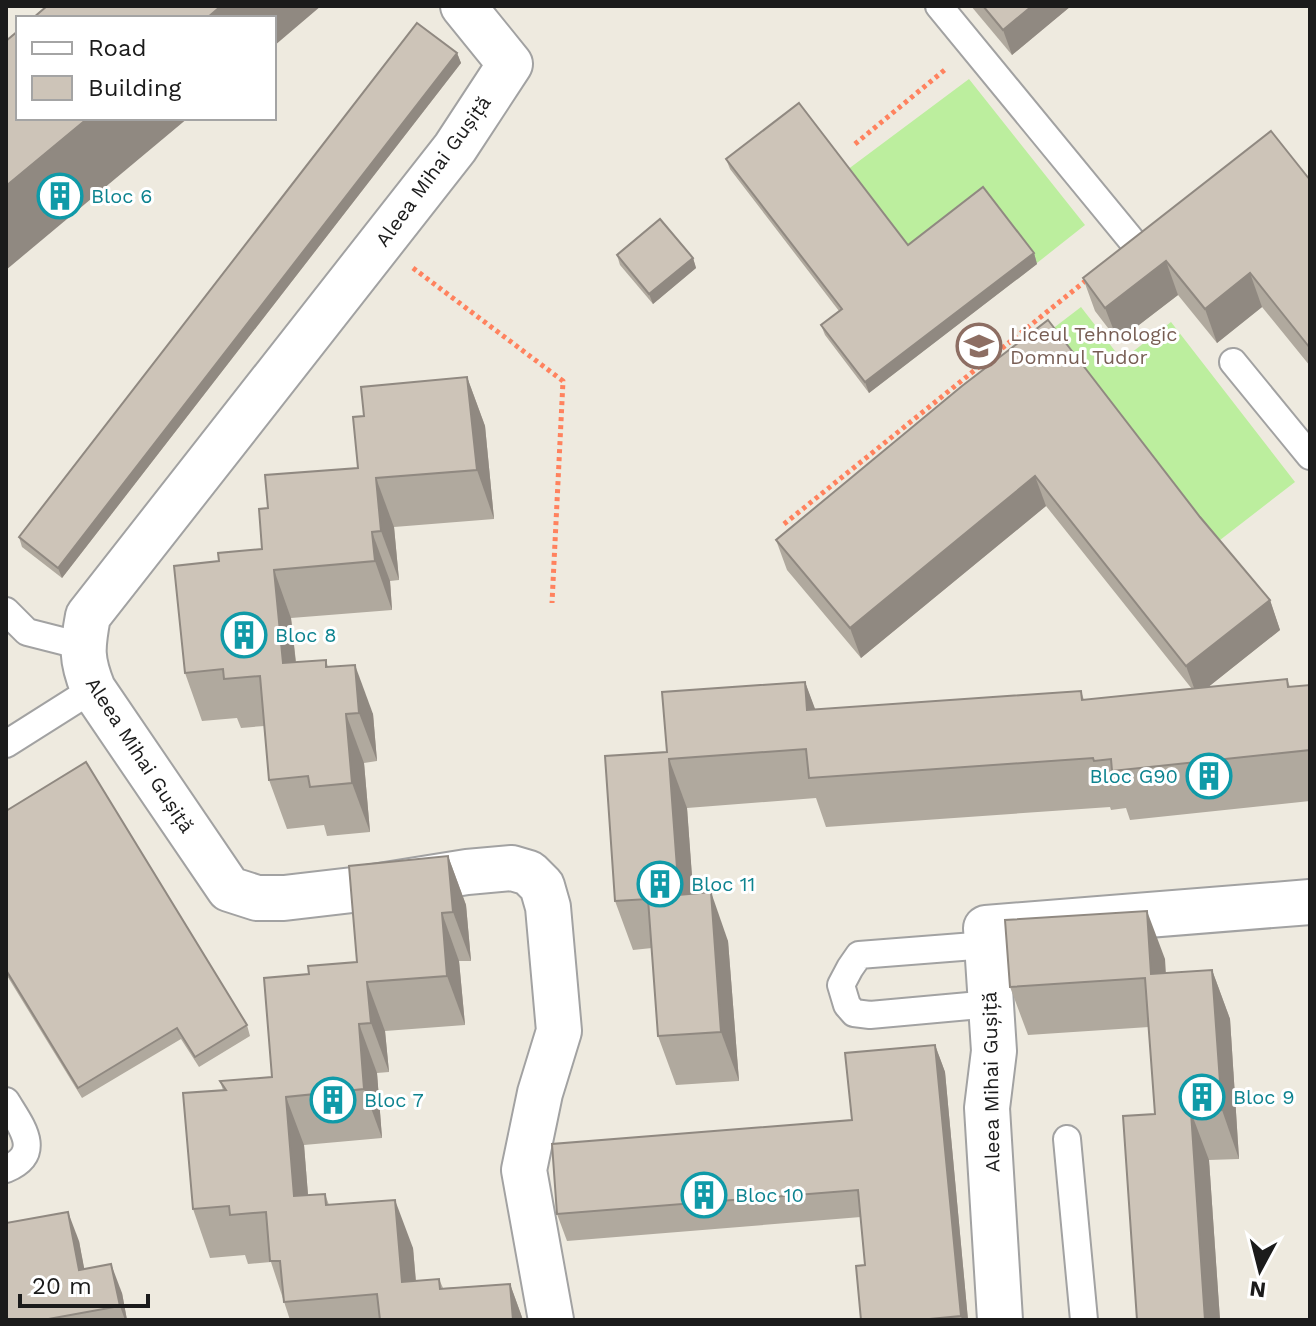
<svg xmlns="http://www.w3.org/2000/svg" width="1316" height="1326" font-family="'Work Sans',sans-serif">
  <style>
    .grass { fill: #bcee9e }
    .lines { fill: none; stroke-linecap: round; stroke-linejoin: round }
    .lane-casing { stroke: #a2a2a2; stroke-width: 30 }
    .street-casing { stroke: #a2a2a2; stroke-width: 48 }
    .path { stroke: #ff825e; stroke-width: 5; stroke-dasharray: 4 4; stroke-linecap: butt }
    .lane { stroke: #fff; stroke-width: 26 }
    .street { stroke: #fff; stroke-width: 44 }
    .wall { fill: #b0a99e }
    .shaded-wall { fill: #908981 }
    .building { fill: #cdc4b8; stroke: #908981; stroke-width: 2 }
    .labels { text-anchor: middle; stroke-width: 6; stroke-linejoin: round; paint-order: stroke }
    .street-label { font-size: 20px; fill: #1b1b1b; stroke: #fff }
    .culture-label { font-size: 20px; fill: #0d838f; stroke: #fff; text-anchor: start }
    .education-label { font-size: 20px; fill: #785e54; stroke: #fff; text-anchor: start }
  </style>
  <rect width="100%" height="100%" fill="#eeeadf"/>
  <!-- grass -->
  <g class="grass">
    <polygon points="969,79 1085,225 1037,263 986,198 912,255 847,170"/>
    <polygon points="1081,307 1122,360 1171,322 1295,482 1211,547 961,399"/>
  </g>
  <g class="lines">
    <!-- lane casing -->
    <g class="lane-casing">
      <g id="lane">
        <polyline points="939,6 1133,242"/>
        <polyline points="1233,362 1310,456"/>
        <polyline points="6,611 27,632 82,646"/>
        <polyline points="6,744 93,689"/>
        <polyline points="987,945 859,955 850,968 841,985 847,1005 854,1013 870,1015 991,1004"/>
        <path d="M6 1101C21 1126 44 1153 6 1169"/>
        <polyline points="1067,1139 1084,1320"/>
      </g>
    </g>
    <!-- street casing -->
    <g class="street-casing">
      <g id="street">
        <path d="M463 6 510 64 455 148 88 616C82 648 81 659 93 689L229 889 257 898H284L361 889 467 872 512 868 529 873 542 886 548 907 559 1031 540 1093 524 1170 551 1320"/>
        <polyline points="1000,1320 987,1108 994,1051 986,928 1310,902"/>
      </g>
    </g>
    <!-- path -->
    <g class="path">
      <polyline points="855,144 947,68"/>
      <polyline points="413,268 563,381 552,603"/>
      <polyline points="784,524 1089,278"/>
    </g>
    <!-- lane -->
    <use href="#lane" class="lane"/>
    <!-- street -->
    <use href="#street" class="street"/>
  </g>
  <!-- wall -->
  <g class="wall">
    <polygon points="971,6 1071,6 1012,55"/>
    <polygon points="457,53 461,63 62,578 22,547 19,537"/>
    <polygon points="726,159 908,245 1034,253 1037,264 869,393 825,335 821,325 839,311 730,169"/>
    <polygon points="1310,180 1310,366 1262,307 1217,343 1178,295 1118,341 1095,311 1083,278"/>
    <polygon points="617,255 693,258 696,268 653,304 620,265"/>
    <polygon points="467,377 485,426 494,519 394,527 399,580 390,581 392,610 291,618 296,662 326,660 328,667 373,714 377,761 364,763 370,832 327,836 324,825 287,829 269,780 264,726 241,728 237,718 202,721 185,673 219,561 262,549 268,508 358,468 364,416"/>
    <polygon points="962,386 1200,517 1270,600 1280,630 1208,687 1287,679 1290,687 1310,685 1310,801 1130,820 1126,808 1111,810 1110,807 826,827 816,798 687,808 693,893 728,941 739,1081 676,1085 658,1036 652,948 633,950 615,901 667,752 805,682 815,710 1081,691 1084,700 1192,689 1046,506 861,658 787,570 776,540"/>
    <polygon points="6,811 247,1025 250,1036 199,1067 181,1039 82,1098 6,974"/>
    <polygon points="448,856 466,905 471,961 459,961 465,1025 385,1031 389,1072 377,1073 382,1138 304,1145 308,1195 325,1194 329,1205 413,1248 416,1281 439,1279 443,1288 510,1284 523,1320 290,1320 271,1262 248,1264 245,1255 210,1258 193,1209 223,1090 220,1081 272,1077 309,974 357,962"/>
    <polygon points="1165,959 1165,973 1212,970 1230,1019 1239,1159 1209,1160 1220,1320 1137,1320 1155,1114 1149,1027 1028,1035 1010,987"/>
    <polygon points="935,1045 945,1072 968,1320 861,1320 865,1265 861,1217 567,1241 557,1214 852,1120"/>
    <polygon points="79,1241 84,1269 122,1293 127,1320 6,1320"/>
  </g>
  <!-- shaded-wall -->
  <g class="shaded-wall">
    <polygon points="221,6 321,6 274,46 274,18 207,18"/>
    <polygon points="1032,6 1071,6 1012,55 1003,30"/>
    <polygon points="457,53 461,63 62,578 58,568"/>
    <polygon points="88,118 188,118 6,270 6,186"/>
    <polygon points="1034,253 1037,264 869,393 865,382"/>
    <polygon points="693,258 696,268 653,304 649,294"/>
    <polygon points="1166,261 1178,295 1118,341 1105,308"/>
    <polygon points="1250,273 1262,307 1217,343 1205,309"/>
    <polygon points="467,377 485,426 494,519 477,470"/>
    <polygon points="1035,476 1046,506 861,658 850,628"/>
    <polygon points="376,478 394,527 399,580 381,531"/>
    <polygon points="372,532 390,581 392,610 375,561"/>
    <polygon points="274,570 291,618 301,712 283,663"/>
    <polygon points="1270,600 1280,630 1197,696 1186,666"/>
    <polygon points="355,665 373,714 377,761 359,713"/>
    <polygon points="805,682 823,730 807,710"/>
    <polygon points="346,714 364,763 370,832 352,783"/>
    <polygon points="669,759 687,808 697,943 679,895"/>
    <polygon points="448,856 466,905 471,961 453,912"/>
    <polygon points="711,892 728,941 739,1081 721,1032"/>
    <polygon points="1147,911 1165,959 1169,1023 1151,974"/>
    <polygon points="442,913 459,961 465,1025 447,976"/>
    <polygon points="1212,970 1230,1019 1239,1159 1222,1110"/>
    <polygon points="367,982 385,1031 389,1072 371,1023"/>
    <polygon points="359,1024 377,1073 382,1138 364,1089"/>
    <polygon points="935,1045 945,1072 968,1320 962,1320 961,1316"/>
    <polygon points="286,1097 304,1145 312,1245 294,1196"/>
    <polygon points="1191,1112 1209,1160 1220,1320 1205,1320"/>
    <polygon points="395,1200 413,1248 419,1320 402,1282"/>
    <polygon points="68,1212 79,1241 90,1299 79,1270"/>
    <polygon points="111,1264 122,1293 127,1320 125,1320 120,1306"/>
    <polygon points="510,1284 523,1320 513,1320"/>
  </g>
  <!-- building -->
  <g class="building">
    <polygon points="47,6 221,6 207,18 33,18"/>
    <polygon points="983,6 1032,6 1003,30"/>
    <polygon points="417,23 457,53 58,568 19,537"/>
    <polygon points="18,31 18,118 88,118 6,186 6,41"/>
    <polygon points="799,103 908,245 983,187 1034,253 865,382 821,325 842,309 726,159"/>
    <polygon points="1271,131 1310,180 1310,348 1250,273 1205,309 1166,261 1105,308 1083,278"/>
    <polygon points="660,219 693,258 649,294 617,255"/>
    <polygon points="1048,320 1200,517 1270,600 1186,666 1035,476 850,628 776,540 962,386"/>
    <polygon points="467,377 477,470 376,478 381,531 372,532 375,561 274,570 283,663 326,660 326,667 355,665 359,713 346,714 352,783 310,787 308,776 269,780 260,676 224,679 223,669 185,673 174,566 219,561 218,553 262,549 259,509 268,508 265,475 358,468 353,417 364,416 361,387"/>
    <polygon points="1287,679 1288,687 1310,685 1310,750 1112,771 1111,759 1094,761 1093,758 809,778 806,749 669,759 679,895 711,892 721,1032 658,1036 648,899 615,901 605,756 667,752 662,692 805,682 807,710 1081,691 1082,700"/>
    <polygon points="86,762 247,1025 195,1057 177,1028 78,1088 6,970 6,811"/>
    <polygon points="448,856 453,912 442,913 447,976 367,982 371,1023 359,1024 364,1089 286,1097 294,1196 325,1194 326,1205 395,1200 402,1282 439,1279 440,1289 510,1284 513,1320 380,1320 377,1294 284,1302 280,1261 270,1261 266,1212 230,1215 229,1206 193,1209 183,1093 226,1090 220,1081 272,1077 264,978 309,974 308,966 357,962 349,866"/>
    <polygon points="1147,911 1151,974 1212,970 1222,1110 1191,1112 1205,1320 1137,1320 1123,1116 1155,1114 1145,978 1010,987 1005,920"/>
    <polygon points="935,1045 961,1316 919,1320 861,1320 856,1266 865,1265 858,1190 557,1214 552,1144 852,1120 845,1053"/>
    <polygon points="68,1212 79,1270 111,1264 120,1306 43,1320 6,1320 6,1223"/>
  </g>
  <!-- icons -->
  <defs>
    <g id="building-ring" transform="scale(2.3)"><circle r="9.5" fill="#fff" stroke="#0f9aa8" stroke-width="1.5"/><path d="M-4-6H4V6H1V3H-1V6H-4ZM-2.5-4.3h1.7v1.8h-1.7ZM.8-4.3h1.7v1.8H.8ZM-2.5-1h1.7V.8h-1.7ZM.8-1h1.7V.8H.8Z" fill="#0f9aa8"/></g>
    <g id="school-ring" transform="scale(2.3)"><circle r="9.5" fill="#fff" stroke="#8d6e63" stroke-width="1.5"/><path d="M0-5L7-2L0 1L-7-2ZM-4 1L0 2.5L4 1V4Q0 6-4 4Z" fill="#8d6e63"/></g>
  </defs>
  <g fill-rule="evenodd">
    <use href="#building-ring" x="60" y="196"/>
    <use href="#school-ring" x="979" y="346"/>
    <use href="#building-ring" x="244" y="635"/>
    <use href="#building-ring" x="1209" y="776"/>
    <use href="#building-ring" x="660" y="884"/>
    <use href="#building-ring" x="1202" y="1097"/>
    <use href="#building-ring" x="333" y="1100"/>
    <use href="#building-ring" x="704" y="1195"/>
  </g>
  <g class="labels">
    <!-- street labels -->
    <g class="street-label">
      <text transform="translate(433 171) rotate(-54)" y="7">Aleea Mihai Gușiță</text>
      <text transform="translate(140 755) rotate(57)" y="7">Aleea Mihai Gușiță</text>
      <text transform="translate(991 1082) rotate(-91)" y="7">Aleea Mihai Gușiță</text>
    </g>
    <!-- culture labels -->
    <g class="culture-label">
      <text x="91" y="203">Bloc 6</text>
      <text x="275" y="642">Bloc 8</text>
      <text x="1178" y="783" text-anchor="end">Bloc G90</text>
      <text x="691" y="891">Bloc 11</text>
      <text x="1233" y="1104">Bloc 9</text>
      <text x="364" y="1107">Bloc 7</text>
      <text x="735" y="1202">Bloc 10</text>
    </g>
    <!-- education labels -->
    <g class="education-label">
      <text x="1010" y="341">Liceul Tehnologic<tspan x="1010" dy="23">Domnul Tudor</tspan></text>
    </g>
  </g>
  <!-- border -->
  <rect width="1316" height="1326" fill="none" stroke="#1b1b1b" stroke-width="16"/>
  <!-- legend -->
  <rect x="16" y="16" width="260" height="104" fill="#ffffff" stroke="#a4a4a4" stroke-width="2"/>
  <rect x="32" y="42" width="40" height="12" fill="#ffffff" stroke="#a4a4a4" stroke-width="2"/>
  <text x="88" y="56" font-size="24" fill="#1b1b1b">Road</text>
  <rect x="32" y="76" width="40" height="24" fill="#cdc4b8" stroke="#a4a4a4" stroke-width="2"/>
  <text x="88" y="96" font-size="24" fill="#1b1b1b">Building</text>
  <!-- north arrow -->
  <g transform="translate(1260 1270) rotate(187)" stroke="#ffffff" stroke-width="6" paint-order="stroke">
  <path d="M0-6L14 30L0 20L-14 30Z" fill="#1b1b1b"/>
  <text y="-12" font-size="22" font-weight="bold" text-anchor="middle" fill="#1b1b1b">N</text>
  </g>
  <!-- scale -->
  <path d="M20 1294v12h128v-12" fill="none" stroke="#1b1b1b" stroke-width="4"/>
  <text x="32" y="1294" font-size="24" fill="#1b1b1b" stroke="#ffffff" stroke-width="6" paint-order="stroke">20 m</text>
</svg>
